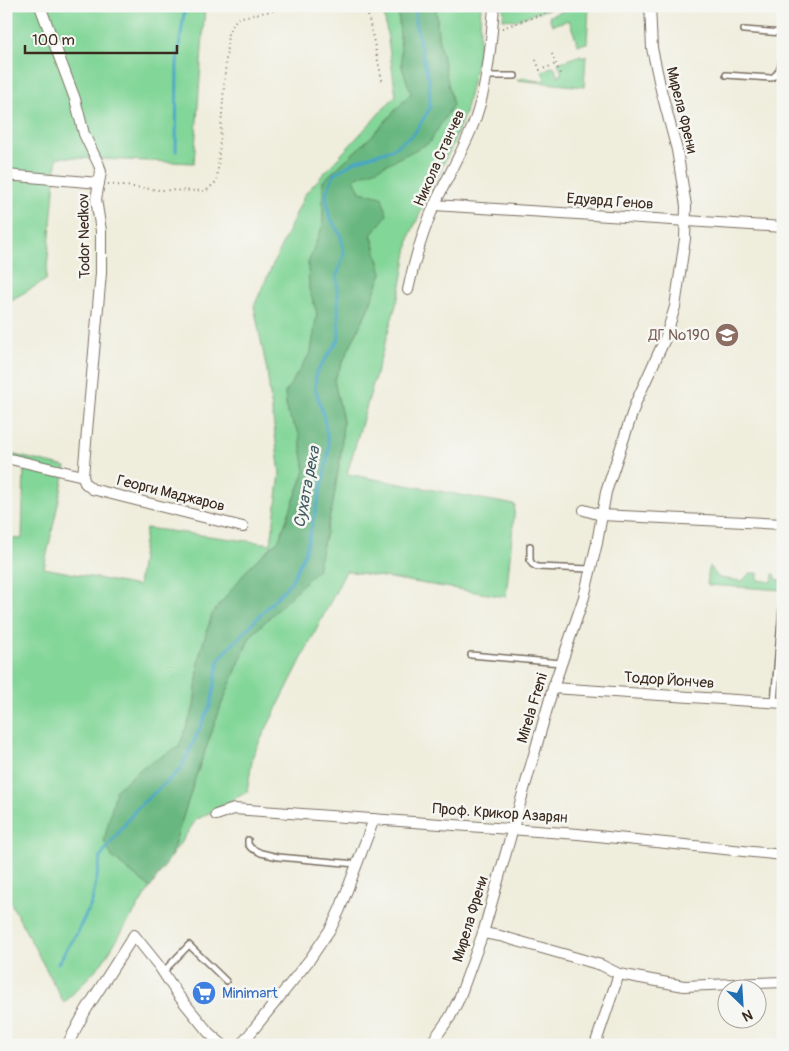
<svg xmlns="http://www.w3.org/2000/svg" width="789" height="1051" font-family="Pangolin,sans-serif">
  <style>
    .green { fill: #82d698; stroke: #5e805b }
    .forest { fill: #69b780; stroke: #52704f }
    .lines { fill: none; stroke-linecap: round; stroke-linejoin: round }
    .stream { stroke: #47a6c6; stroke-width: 3 }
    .lane-casing { stroke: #7a6e60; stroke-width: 8 }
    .street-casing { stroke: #7a6e60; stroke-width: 12 }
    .path { stroke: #7a6e60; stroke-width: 2; stroke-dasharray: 1 4; stroke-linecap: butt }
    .lane { stroke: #fff; stroke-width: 5 }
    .street { stroke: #fff; stroke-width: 10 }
    .labels { text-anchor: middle; stroke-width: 5; stroke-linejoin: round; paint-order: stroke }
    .street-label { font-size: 15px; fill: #3b2a1e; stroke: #f6f6f2 }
    .education-label { font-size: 15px; fill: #785e54; stroke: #f6f6f2; text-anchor: end }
    .shop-label { font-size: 15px; fill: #366cbe; stroke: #f6f6f2; text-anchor: start }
    .water-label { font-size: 16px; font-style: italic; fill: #405c61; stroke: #f6f6f2 }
  </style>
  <rect width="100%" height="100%" fill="#f6f6f2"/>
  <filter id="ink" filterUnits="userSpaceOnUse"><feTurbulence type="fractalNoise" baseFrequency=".02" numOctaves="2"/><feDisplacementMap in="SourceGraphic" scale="10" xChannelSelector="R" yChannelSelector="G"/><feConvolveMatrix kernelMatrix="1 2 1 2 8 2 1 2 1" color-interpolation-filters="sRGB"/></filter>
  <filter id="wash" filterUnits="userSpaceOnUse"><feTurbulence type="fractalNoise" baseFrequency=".0096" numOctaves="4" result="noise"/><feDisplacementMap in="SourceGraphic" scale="20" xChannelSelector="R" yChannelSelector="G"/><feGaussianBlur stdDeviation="1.12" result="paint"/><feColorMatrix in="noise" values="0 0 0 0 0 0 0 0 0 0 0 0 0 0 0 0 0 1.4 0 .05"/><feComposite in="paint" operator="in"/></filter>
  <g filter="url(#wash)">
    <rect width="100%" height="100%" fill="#efeddc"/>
    <!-- green -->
    <g class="green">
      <polygon points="6,6 205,6 194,163 57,157 46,280 6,303"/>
      <polygon points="383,6 398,6 402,67 411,93 373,135 323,181 323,225 308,263 309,289 317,313 311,352 285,393 287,413 299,433 305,471 279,540 251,565 200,653 194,707 179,747 143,767 112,857 150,888 102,963 64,1003 6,894 6,538 22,539 24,468 6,462 6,453 66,467 44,568 138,586 146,528 271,544 280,474 267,371 254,306 305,194 396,95"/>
      <polygon points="436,6 481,6 479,51 465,113 450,150 410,235 400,291 347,474 515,505 506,597 346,571 253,755 247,792 196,820 170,858 196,776 222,703 250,637 317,570 333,503 341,452 343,421 334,380 367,311 382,273 360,192 353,178 377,169 438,36"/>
      <polygon points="504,6 530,6 544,9 544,6 558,6 515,20 503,19"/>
      <polygon points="579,6 589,6 587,43 578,45 569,20 552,25 549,16"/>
      <polygon points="581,55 582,58 586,56 584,87 517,80 528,77 530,80 542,81 545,79 542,71 554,66 558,76 562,74 558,63"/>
      <polygon points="709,566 719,578 742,581 750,573 758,573 758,580 772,582 773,574 775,574 776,579 781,580 783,590 707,585"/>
    </g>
    <!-- forest -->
    <polygon class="forest" points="398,6 436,6 438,36 453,105 429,143 377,169 354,178 360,192 382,197 387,215 371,235 382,273 367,311 334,380 343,421 341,452 333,503 317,570 250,637 222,703 196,776 170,858 150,888 112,857 104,841 116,790 143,767 179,747 194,707 200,653 212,614 251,565 279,540 305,471 299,433 287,413 285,393 311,352 317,313 309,289 308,263 323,225 323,181 373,135 411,93 402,67"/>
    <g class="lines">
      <!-- stream -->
      <g class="stream">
        <polyline points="176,151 177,63 185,6"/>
        <polyline points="58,963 77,933 92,902 101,856 137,808 181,769 211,704 219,659 291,582 305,553 324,477 329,447 324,418 315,387 316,373 339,339 337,275 344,255 341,236 329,216 326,194 334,174 356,161 392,149 414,134 430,108 429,81 415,22 416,6"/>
      </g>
    </g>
  </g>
  <g filter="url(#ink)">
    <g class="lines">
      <!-- lane casing -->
      <g class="lane-casing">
        <g id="lane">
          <polyline points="744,30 783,33"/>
          <path d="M726 75 771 78C784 72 782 54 783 41"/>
          <polyline points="487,76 515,76"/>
          <polyline points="530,546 530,560 532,564 537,567 590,569"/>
          <polyline points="471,655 561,663"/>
          <polyline points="774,702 783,597"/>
          <polyline points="248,840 248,844 251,848 261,853 278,857 356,864"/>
          <polyline points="163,972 189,945 226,981"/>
        </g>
      </g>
      <!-- street casing -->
      <g class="street-casing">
        <g id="street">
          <polyline points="40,6 75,99 84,134 99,165 101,172 96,199 101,231 101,273 83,476 85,483 92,489 243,527"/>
          <polyline points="6,175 99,183"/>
          <polyline points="434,205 783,227"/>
          <path d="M408 290C414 261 422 234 434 206 446 180 460 156 471 130 487 93 491 47 494 6"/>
          <polyline points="6,458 83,476"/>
          <polyline points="584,510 601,515 783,524"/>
          <polyline points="553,688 783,703"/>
          <polyline points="216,815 234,809 578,834 783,855"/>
          <polyline points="483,933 500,936 601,965 619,974 684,986 783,982"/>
          <polyline points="67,1045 86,1010 134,935 159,966 178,995 209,1033 223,1045"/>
          <polyline points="241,1045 310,959 331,928 340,909 374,819"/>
          <polyline points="430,1045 450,1017 459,999 483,933 553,688 584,597 597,543 606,492 636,402 665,339 675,307 685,239 686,206 677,150 661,90 652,48 650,6"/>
          <polyline points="595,1045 619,974"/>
        </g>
      </g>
      <!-- path -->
      <g class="path">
        <polyline points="356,6 367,12"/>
        <polyline points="366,6 383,84"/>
        <polyline points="502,28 567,6"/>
        <polyline points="552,54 560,74"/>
        <polyline points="536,60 540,70 556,64"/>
        <polyline points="108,184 159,190 206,191 217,181 228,33 237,18 296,6"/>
      </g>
      <!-- lane -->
      <use href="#lane" class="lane"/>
      <!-- street -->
      <use href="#street" class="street"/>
    </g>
  </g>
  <!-- icons -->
  <defs>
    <g id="school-disc" transform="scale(1.25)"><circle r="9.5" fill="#8d6e63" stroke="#f6f6f2"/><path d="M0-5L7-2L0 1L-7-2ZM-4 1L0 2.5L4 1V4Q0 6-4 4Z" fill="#fff"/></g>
    <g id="supermarket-disc" transform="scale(1.25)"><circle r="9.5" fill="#3f7fe0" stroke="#f6f6f2"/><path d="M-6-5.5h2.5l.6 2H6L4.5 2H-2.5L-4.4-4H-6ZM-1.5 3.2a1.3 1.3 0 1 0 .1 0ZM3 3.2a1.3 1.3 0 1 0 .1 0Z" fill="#fff"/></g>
  </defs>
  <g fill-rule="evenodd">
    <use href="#school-disc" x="727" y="335"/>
    <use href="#supermarket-disc" x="204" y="993"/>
  </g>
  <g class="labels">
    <!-- street labels -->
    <g class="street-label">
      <text transform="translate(682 110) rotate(76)" y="5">Мирела Френи</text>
      <text transform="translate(439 158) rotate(-66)" y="5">Никола Станчев</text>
      <text transform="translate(610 201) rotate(4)" y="5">Едуард Генов</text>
      <text transform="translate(84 236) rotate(-91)" y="5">Todor Nedkov</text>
      <text transform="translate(171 493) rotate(14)" y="5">Георги Маджаров</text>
      <text transform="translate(669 680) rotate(4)" y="5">Тодор Йончев</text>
      <text transform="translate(532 708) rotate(-73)" y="5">Mirela Freni</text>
      <text transform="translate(500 813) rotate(4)" y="5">Проф. Крикор Азарян</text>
      <text transform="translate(470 919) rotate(-73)" y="5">Мирела Френи</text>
    </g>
    <!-- education labels -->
    <g class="education-label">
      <text x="710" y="340">ДГ №190</text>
    </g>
    <!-- shop labels -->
    <g class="shop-label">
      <text x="222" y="998">Minimart</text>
    </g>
    <!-- water labels -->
    <g class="water-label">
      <text transform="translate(306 487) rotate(-79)" y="6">Сухата река</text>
    </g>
  </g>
  <!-- margin -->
  <rect width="789" height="1051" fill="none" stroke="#f6f6f2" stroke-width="25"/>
  <!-- north arrow -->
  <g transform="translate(742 1004) rotate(155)"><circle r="24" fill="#f6f6f2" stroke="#aba49d"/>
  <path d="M0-4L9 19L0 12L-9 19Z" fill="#1f6fb2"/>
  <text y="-8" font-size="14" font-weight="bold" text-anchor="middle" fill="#3b2a1e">N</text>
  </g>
  <!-- scale -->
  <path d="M25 45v8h152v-8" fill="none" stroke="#3b2a1e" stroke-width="2.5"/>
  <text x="32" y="45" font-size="15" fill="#3b2a1e" stroke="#f6f6f2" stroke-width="4" paint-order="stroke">100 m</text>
</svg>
